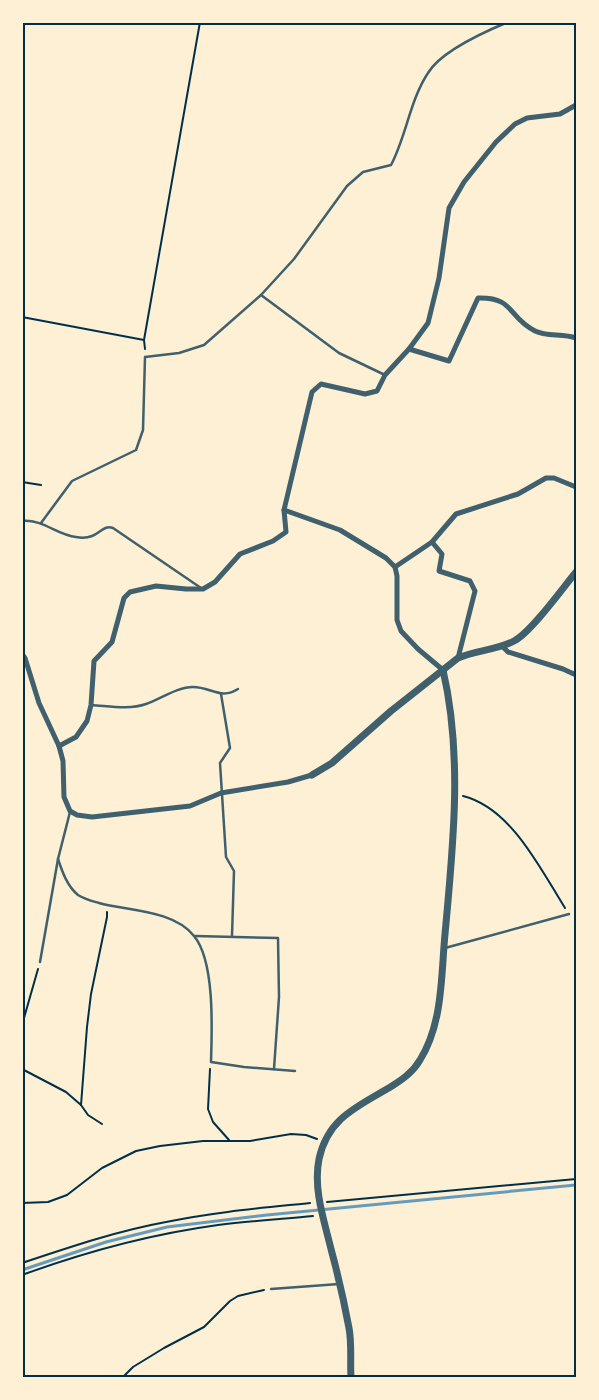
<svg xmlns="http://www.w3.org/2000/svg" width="599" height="1400" font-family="Karla,sans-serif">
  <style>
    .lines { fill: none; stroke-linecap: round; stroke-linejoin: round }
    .stream { stroke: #669bbc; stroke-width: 3 }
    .path { stroke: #003049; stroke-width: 2 }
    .service { stroke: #3f606c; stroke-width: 2.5 }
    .minor { stroke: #3f606c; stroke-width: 5 }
    .tertiary { stroke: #3f606c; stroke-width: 7 }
    .neatline { fill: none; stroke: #003049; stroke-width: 2 }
  </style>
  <rect width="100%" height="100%" fill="#fdf0d5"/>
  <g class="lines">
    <!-- stream -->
    <polyline class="stream" points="22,1270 106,1242 167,1227 267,1215 576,1185"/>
    <!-- path -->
    <g class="path">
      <polyline points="22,317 144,340"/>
      <polyline points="145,349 144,340 200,22"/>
      <polyline points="22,482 41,485"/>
      <path d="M463 796C511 808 540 868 565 908"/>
      <polyline points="22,1025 38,969"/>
      <polyline points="22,1069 66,1092 81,1105 88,1115 102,1124"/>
      <polyline points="210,1069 208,1109 213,1122 229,1140"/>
      <polyline points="81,1105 87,1027 91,994 107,917 107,912"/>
      <polyline points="327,1202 576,1179"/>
      <polyline points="22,1203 48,1202 67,1195 102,1168 136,1151 160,1146 203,1141 250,1141 291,1134 306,1135 317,1139"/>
      <path d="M22 1263C70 1247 117 1231 166 1222 214 1212 262 1208 310 1203"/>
      <path d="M22 1275C85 1252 152 1234 218 1225 250 1221 281 1219 313 1216"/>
      <polyline points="122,1378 133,1367 164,1348 204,1327 230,1301 238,1296 264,1290"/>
    </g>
    <!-- service -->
    <g class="service">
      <polyline points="261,295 339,353 385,375"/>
      <path d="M22 521C43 519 57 535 76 537 81 538 87 538 92 536 100 533 104 525 113 528L201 588"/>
      <path d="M41 523 72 481 136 450 143 430 145 357 179 353 204 345 261 295 294 259 347 186 363 172 391 165C406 137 410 100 428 73 441 51 484 32 508 22"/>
      <polyline points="221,694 230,748 220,763 226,857 234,871 232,936"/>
      <path d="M91 705C109 706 129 710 146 704 161 699 177 687 193 687 211 687 221 700 238 689"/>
      <path d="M58 859C62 871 67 886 78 895 84 899 92 901 99 903 128 911 174 910 194 936 215 961 212 1030 211 1062L244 1067 295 1071"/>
      <polyline points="195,936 278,938 279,997 274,1069"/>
      <polyline points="445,948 569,914"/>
      <polyline points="40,962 58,859 70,812"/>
      <polyline points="271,1289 339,1284"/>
    </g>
    <!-- minor -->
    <g class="minor">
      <path d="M409 349 449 361 478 298C515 297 507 317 535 331 547 337 563 333 576 338"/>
      <polyline points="284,510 340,530 386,558 395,567 397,576 397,620 401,631 418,649 443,670"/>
      <polyline points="432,542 442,554 439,571 470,581 475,591 458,658"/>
      <polyline points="395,567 432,542 456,514 518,494 546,478 554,478 576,487"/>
      <polyline points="502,646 508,652 563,669 576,675"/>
      <polyline points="22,654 25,658 39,703 59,746 63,761 64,797 70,811 77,815 92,817 190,806 221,793 288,782 312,775"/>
      <polyline points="59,746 76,737 87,721 91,705 94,661 112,642 124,598 130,592 156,586 186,589 203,589 215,582 240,554 273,541 286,532 284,510 312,392 321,384 365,394 377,391 385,375 409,349 428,323 439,278 449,208 464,182 496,142 515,124 527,118 560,114 576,105"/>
    </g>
    <!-- tertiary -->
    <g class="tertiary">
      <path d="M312 775 332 763 391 711 458 658C476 650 497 650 514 641 531 632 562 589 576 572"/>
      <path d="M351 1378C350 1361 352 1344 349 1328 344 1301 338 1275 331 1249 324 1220 313 1189 319 1159 328 1117 359 1106 392 1086 403 1079 413 1072 420 1060 443 1023 441 976 445 934 453 847 463 756 443 670"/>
    </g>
  </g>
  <!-- border -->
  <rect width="599" height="1400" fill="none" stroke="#fdf0d5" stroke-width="48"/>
  <rect x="24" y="24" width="551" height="1352" class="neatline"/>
</svg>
